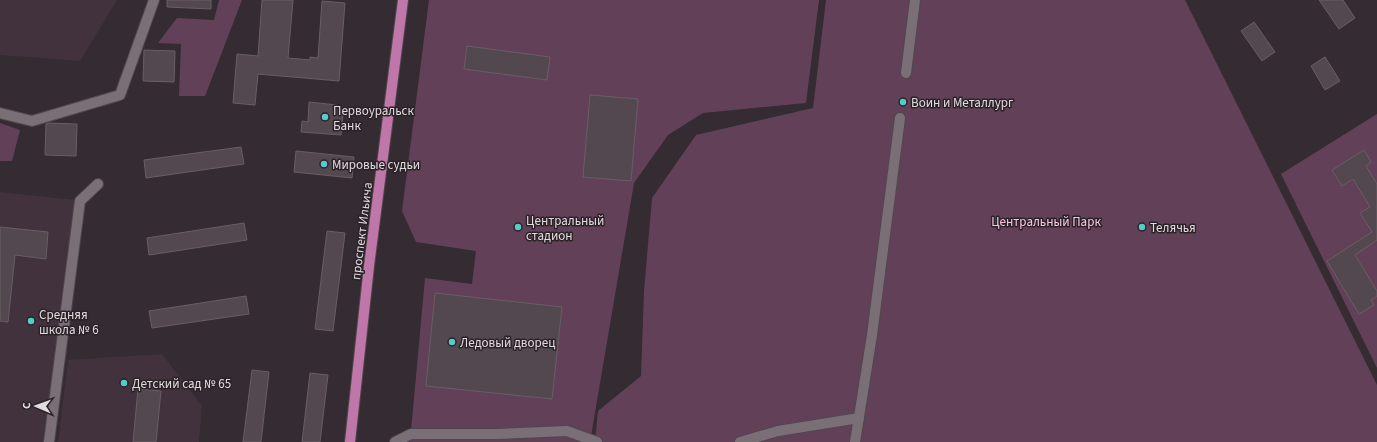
<svg xmlns="http://www.w3.org/2000/svg" width="1377" height="442" font-family="'Source Sans 3',sans-serif">
  <style>
    .built { fill: #42323d }
    .green { fill: #624158 }
    .building { fill: #53484f; stroke: #695e65 }
    .lines { fill: none; stroke-linecap: round; stroke-linejoin: round }
    .minor-casing { stroke: #50474d; stroke-width: 12 }
    .major-casing { stroke: #50474d; stroke-width: 12 }
    .minor { stroke: #7a6f76; stroke-width: 10 }
    .major { stroke: #bf76a9; stroke-width: 10 }
    .poi-dot { fill: #55cdc6; stroke: #2b2228; stroke-width: 1.5 }
    .labels { text-anchor: middle; stroke-width: 3; stroke-linejoin: round; paint-order: stroke }
    .poi-label { font-size: 13px; fill: #e1dade; stroke: #2b2228; text-anchor: start }
    .park-label { font-size: 13px; fill: #fbc6e8; stroke: #2b2228 }
    .street-label { font-size: 13px; fill: #e1dade; stroke: #2b2228 }
  </style>
  <rect width="100%" height="100%" fill="#352b32"/>
  <!-- built -->
  <g class="built">
    <polygon points="0,0 117,0 80,61 0,55"/>
    <polygon points="0,192 75,200 48,442 0,442"/>
    <polygon points="162,354 202,406 199,442 58,442 68,360"/>
  </g>
  <!-- green -->
  <g class="green">
    <polygon points="219,0 242,0 205,96 179,96 181,44 158,43 177,18 214,20"/>
    <polygon points="429,0 819,0 806,103 703,113 668,135 634,183 590,442 410,442 425,278 472,284 476,251 416,242 402,211"/>
    <polygon points="826,0 1185,0 1377,385 1377,442 595,442 598,411 641,376 644,291 652,198 696,135 813,108"/>
    <polygon points="1377,114 1377,368 1281,174"/>
    <polygon points="0,123 20,130 12,161 0,161"/>
  </g>
  <!-- building -->
  <g class="building">
    <polygon points="167,0 211,0 211,9 167,7"/>
    <polygon points="262,0 293,0 288,58 310,60 310,57 318,58 322,1 345,3 339,81 258,74 255,105 233,103 237,54 258,56"/>
    <polygon points="1319,0 1343,0 1355,18 1339,29"/>
    <polygon points="1254,22 1275,52 1262,61 1241,31"/>
    <polygon points="467,46 550,57 547,80 464,69"/>
    <polygon points="144,50 175,51 174,82 143,81"/>
    <polygon points="1325,57 1340,81 1325,90 1311,66"/>
    <polygon points="590,95 638,99 631,181 583,177"/>
    <polygon points="309,102 337,105 343,113 341,135 301,132 302,121 308,122"/>
    <polygon points="48,123 77,124 76,156 45,155 46,124"/>
    <polygon points="241,147 244,164 146,178 144,160"/>
    <polygon points="1364,150 1371,162 1366,166 1377,184 1377,240 1355,255 1377,291 1377,296 1371,300 1374,305 1359,314 1327,261 1372,232 1360,213 1370,207 1353,179 1342,186 1332,170"/>
    <polygon points="296,151 354,157 352,178 294,172"/>
    <polygon points="244,223 247,240 149,255 147,238"/>
    <polygon points="0,227 48,232 46,259 15,255 8,322 0,321"/>
    <polygon points="327,231 345,233 333,331 315,329"/>
    <polygon points="435,293 562,307 552,399 426,386"/>
    <polygon points="246,296 249,314 152,328 149,311"/>
    <polygon points="252,370 269,372 261,442 243,442"/>
    <polygon points="310,373 328,375 320,442 302,442"/>
    <polygon points="138,389 161,391 156,442 133,442"/>
  </g>
  <g class="lines">
    <!-- minor casing -->
    <g class="minor-casing">
      <g id="minor">
        <polyline points="906,73 915,0"/>
        <polyline points="0,113 32,121 120,95 154,0"/>
        <polyline points="49,442 80,201 98,184"/>
        <polyline points="395,442 411,434 499,434 567,431 597,442"/>
        <polyline points="740,442 778,431 859,418"/>
        <polyline points="855,442 872,335 900,118"/>
      </g>
    </g>
    <!-- major casing -->
    <g class="major-casing">
      <polyline id="major" points="350,442 369,266 403,0"/>
    </g>
    <!-- minor -->
    <use href="#minor" class="minor"/>
    <!-- major -->
    <use href="#major" class="major"/>
  </g>
  <!-- markers -->
  <g class="poi-dot">
    <circle cx="903" cy="102" r="4"/>
    <circle cx="325" cy="117" r="4"/>
    <circle cx="324" cy="164" r="4"/>
    <circle cx="518" cy="227" r="4"/>
    <circle cx="1142" cy="227" r="4"/>
    <circle cx="31" cy="321" r="4"/>
    <circle cx="452" cy="342" r="4"/>
    <circle cx="124" cy="383" r="4"/>
  </g>
  <g class="labels">
    <!-- poi labels -->
    <g class="poi-label">
      <text x="911" y="107">Воин и Металлург</text>
      <text x="333" y="115">Первоуральск<tspan x="333" dy="15">Банк</tspan></text>
      <text x="332" y="169">Мировые судьи</text>
      <text x="526" y="225">Центральный<tspan x="526" dy="15">стадион</tspan></text>
      <text x="1150" y="232">Телячья</text>
      <text x="39" y="319">Средняя<tspan x="39" dy="15">школа № 6</tspan></text>
      <text x="460" y="347">Ледовый дворец</text>
      <text x="132" y="388">Детский сад № 65</text>
    </g>
    <!-- park labels -->
    <g class="park-label">
      <text x="1046" y="226">Центральный Парк</text>
    </g>
    <!-- street labels -->
    <g class="street-label">
      <text transform="translate(361 231) rotate(-83)" y="5">проспект Ильича</text>
    </g>
  </g>
  <!-- north arrow -->
  <g transform="translate(36 406) rotate(272)" stroke="#2b2228" stroke-width="3" paint-order="stroke">
  <path d="M0-3L7 15L0 10L-7 15Z" fill="#e1dade"/>
  <text y="-6" font-size="11" font-weight="bold" text-anchor="middle" fill="#e1dade">С</text>
  </g>
</svg>
